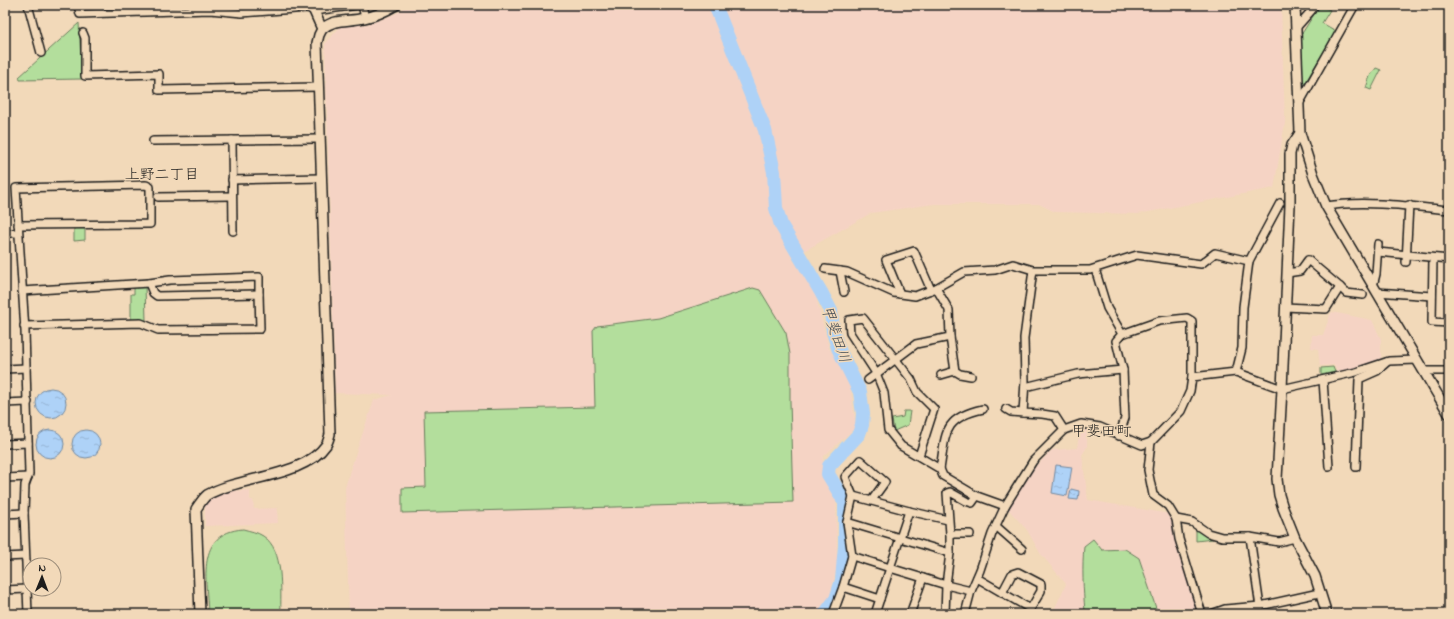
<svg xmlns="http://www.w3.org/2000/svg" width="1454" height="619" font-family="'Indie Flower','Klee One',sans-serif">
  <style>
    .built { fill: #f5d3c4 }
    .park { fill: #b3de9c; stroke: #687d5c }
    .water { fill: url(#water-ripples); stroke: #74899f }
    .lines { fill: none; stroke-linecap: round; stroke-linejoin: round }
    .river { stroke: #aed2f7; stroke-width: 14 }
    .minor-casing { stroke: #1c1c1c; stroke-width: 10 }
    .tertiary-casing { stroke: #1c1c1c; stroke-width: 12 }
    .minor { stroke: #f2d9b9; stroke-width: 7 }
    .tertiary { stroke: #f2d9b9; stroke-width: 9 }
    .labels { text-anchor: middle; stroke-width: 3; stroke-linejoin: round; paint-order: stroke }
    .neighbourhood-label { font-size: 15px; fill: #1c1c1c; stroke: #f2d9b9 }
    .water-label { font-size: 15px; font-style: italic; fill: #404a53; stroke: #f2d9b9 }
  </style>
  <defs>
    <pattern id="water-ripples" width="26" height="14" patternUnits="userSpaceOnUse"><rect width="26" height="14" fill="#aed2f7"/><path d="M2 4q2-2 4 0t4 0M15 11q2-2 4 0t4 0" fill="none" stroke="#95b4d3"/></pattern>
  </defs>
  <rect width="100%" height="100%" fill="#f2d9b9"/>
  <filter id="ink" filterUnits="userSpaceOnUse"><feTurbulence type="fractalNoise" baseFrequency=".025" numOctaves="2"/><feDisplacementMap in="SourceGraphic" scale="8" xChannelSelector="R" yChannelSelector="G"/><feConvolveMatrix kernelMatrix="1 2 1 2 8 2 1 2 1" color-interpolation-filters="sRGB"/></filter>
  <g filter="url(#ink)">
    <!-- built -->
    <g class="built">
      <polygon points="407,5 1281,5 1285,123 1274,188 1138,214 1055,212 1039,204 934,204 871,213 792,258 814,289 829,348 849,377 856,427 823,457 823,475 836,500 837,567 828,605 818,614 349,614 345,488 350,470 374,400 392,395 335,393 325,44 340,27 368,24 380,20 399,12"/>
      <polygon points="1332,312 1372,320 1381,339 1381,359 1338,373 1334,365 1320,366 1318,349 1311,348 1312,335 1323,335 1330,315"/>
      <polygon points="1080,429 1087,430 1087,447 1082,455 1088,500 1170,514 1200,614 1052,614 1066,584 1040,553 1027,530 1008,509 1032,470 1052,450 1077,448"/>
      <polygon points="250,490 250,500 253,500 254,509 277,508 278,523 205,526 205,506 209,499 225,491"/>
    </g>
    <!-- park -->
    <g class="park">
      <polygon points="1320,5 1330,10 1322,23 1336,31 1302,88 1301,35"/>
      <polygon points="79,23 82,79 20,80 19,77"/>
      <polygon points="1376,68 1381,70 1371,90 1366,88 1370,76"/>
      <polygon points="74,227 85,227 85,240 74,241"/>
      <polygon points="145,285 146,321 131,321 131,294 134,294 134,286"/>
      <polygon points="753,288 760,290 786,333 790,354 790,401 793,502 402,513 402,488 426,487 424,411 595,407 593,331 597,326 658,318"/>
      <polygon points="1333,367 1335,372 1321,375 1321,368"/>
      <polygon points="904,411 910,411 908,425 894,431 892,419 903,417"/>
      <polygon points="1196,528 1204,535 1213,539 1196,541"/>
      <path d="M243 529C250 531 257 532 263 536 285 550 280 591 281 614H208C207 580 195 533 243 529Z"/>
      <path d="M1093 539 1102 550 1125 549 1139 558 1158 614H1086L1085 611C1083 589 1082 568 1084 546Z"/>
    </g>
    <!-- water -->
    <g class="water">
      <circle cx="51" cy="403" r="15"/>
      <circle cx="50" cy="444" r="14"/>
      <circle cx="86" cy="444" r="14"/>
      <polygon points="1056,465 1072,467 1067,496 1052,493"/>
      <polygon points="1071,489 1079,491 1078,500 1069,499"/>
    </g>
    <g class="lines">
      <!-- river -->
      <polyline class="river" points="715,5 765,130 774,172 776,208 781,225 821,292 831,311 833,332 838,348 860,392 863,414 862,425 859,434 829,466 828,474 845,502 845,545 842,580 836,599 825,614"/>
      <!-- minor casing -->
      <g class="minor-casing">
        <g id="minor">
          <polyline points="28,5 41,53"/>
          <polyline points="78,5 80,14 210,10 242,13 308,8 314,11 358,5"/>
          <polyline points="362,5 365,18"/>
          <polyline points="1296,28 1311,11 1315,5"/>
          <polyline points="83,33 85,38 85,76 159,74 159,90 318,87"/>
          <polyline points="1299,104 1355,5"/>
          <polyline points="232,140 233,231"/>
          <polyline points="153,141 320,139"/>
          <polyline points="232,180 321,178"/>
          <polyline points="158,197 232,196"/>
          <path d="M1326 206C1364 200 1410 206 1449 210"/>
          <polyline points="18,225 150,224 150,187 146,185 16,188 25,331 29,474 25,485 24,513 28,614"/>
          <polyline points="5,233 18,233"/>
          <polyline points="1378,252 1449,259"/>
          <polyline points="1433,258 1432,322 1449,323"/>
          <polyline points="1406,262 1409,205"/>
          <polyline points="825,269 847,272 894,293 915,296 936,288"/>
          <polyline points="1095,269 1107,308 1122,334"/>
          <polyline points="840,271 844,292"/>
          <polyline points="149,283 170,280 259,277 259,294"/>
          <polyline points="1373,286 1376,274 1378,244"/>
          <polyline points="1340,287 1346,293 1363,295"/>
          <polyline points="22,291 149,283 153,293 157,296 259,294 260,329 158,330 141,323 24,326"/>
          <polyline points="1377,292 1432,296"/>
          <polyline points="900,294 886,260 914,251 931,290"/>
          <polyline points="1285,307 1326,309 1340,287 1308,260 1300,271 1287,273"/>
          <polyline points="950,337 955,371 960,374 971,376"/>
          <polyline points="5,369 26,368"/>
          <polyline points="1425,371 1449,371"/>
          <polyline points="1236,372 1242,348 1243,307 1249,261 1280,203"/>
          <polyline points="941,375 955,371"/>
          <polyline points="1192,377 1236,372 1282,389 1356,372 1389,361 1417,360"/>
          <polyline points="868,380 916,344 950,337 949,310 936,288 964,272 995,270 1013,264 1033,270"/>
          <polyline points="1323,380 1329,467"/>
          <polyline points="1025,387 1078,374 1123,370"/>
          <polyline points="5,403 28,402"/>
          <polyline points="1006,409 1011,412 1023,413"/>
          <polyline points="1064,430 1055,416 1042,414 1023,413 1025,381 1024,338 1033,270 1090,270 1137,255 1201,264 1215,253 1249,261"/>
          <polyline points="1151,442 1148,470 1153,495 1168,506 1176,519 1179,539 1202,614"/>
          <polyline points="5,444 28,443"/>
          <polyline points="919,456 934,409 917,392 911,379 863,318 849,320 850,333 876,373 884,393 888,430 901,446 940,469 943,476 977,496 1005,506"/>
          <polyline points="1356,467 1359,379 1377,371 1387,362"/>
          <path d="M940 469C946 434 942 418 983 409"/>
          <polyline points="5,478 28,477"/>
          <polyline points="853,496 845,477 860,460 885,482 872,500"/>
          <polyline points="5,514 24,513"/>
          <polyline points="1176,519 1192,522 1208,533 1222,537 1250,537 1279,542 1295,538"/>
          <polyline points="847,522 950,553"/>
          <polyline points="996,526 1022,549"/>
          <polyline points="950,534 970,534"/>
          <polyline points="1250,537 1261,614"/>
          <polyline points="852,556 890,568 909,511 948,520"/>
          <polyline points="5,557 25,556"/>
          <polyline points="977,578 1027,607 1031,608 1041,591 1041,584 1018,572 1012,574 1002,593"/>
          <polyline points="843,587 880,599"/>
          <polyline points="5,590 27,589"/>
          <polyline points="833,614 843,587 852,556 847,522 853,496 909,511"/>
          <polyline points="875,614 890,568 946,585 950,553 950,534 947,493 950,492 966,501 972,503 977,496"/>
          <polyline points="910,614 923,578"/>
          <polyline points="945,614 946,585 971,591"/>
          <polyline points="965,614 971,591 980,570 992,534 1005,506 1033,461 1064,430 1081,424 1100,427 1142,445 1151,442 1181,411 1190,391 1192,377 1192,321 1187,318 1159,321 1122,334 1116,341 1123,370 1125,418 1119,436"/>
          <polyline points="1211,614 1225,609 1260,606 1319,593"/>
        </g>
      </g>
      <!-- tertiary casing -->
      <g class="tertiary-casing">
        <g id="tertiary">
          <polyline points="1295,5 1300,133 1313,174 1326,206 1449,414"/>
          <path d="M322 29C335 18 348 22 364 18 375 16 386 11 396 5"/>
          <polyline points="1300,133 1292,145 1290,154 1290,205 1282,389 1277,479 1279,495 1283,508 1295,538 1315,576 1327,614"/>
          <path d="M200 614 196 509C199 505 203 498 207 495 240 476 303 478 326 445 328 442 329 438 330 434L317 43 319 35 322 29 314 11"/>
        </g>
      </g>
      <!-- minor -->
      <use href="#minor" class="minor"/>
      <!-- tertiary -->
      <use href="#tertiary" class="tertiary"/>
    </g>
  </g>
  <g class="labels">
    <!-- neighbourhood labels -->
    <g class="neighbourhood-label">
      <text x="162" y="179">上野二丁目</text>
      <text x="1101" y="436">甲斐田町</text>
    </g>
    <!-- water labels -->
    <g class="water-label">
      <text transform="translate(836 334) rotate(71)" y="5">甲斐田川</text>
    </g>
  </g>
  <!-- margin -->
  <rect width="1454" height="619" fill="none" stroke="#f2d9b9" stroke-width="20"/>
  <rect x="10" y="10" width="1434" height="599" fill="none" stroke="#1c1c1c" stroke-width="1.5" filter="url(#ink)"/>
  <!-- north arrow -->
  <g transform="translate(42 577) rotate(1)"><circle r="19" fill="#f2d9b9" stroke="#9c8d7a"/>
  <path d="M0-3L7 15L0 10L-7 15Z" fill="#1c1c1c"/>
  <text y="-6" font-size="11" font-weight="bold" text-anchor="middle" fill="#1c1c1c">N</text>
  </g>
</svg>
